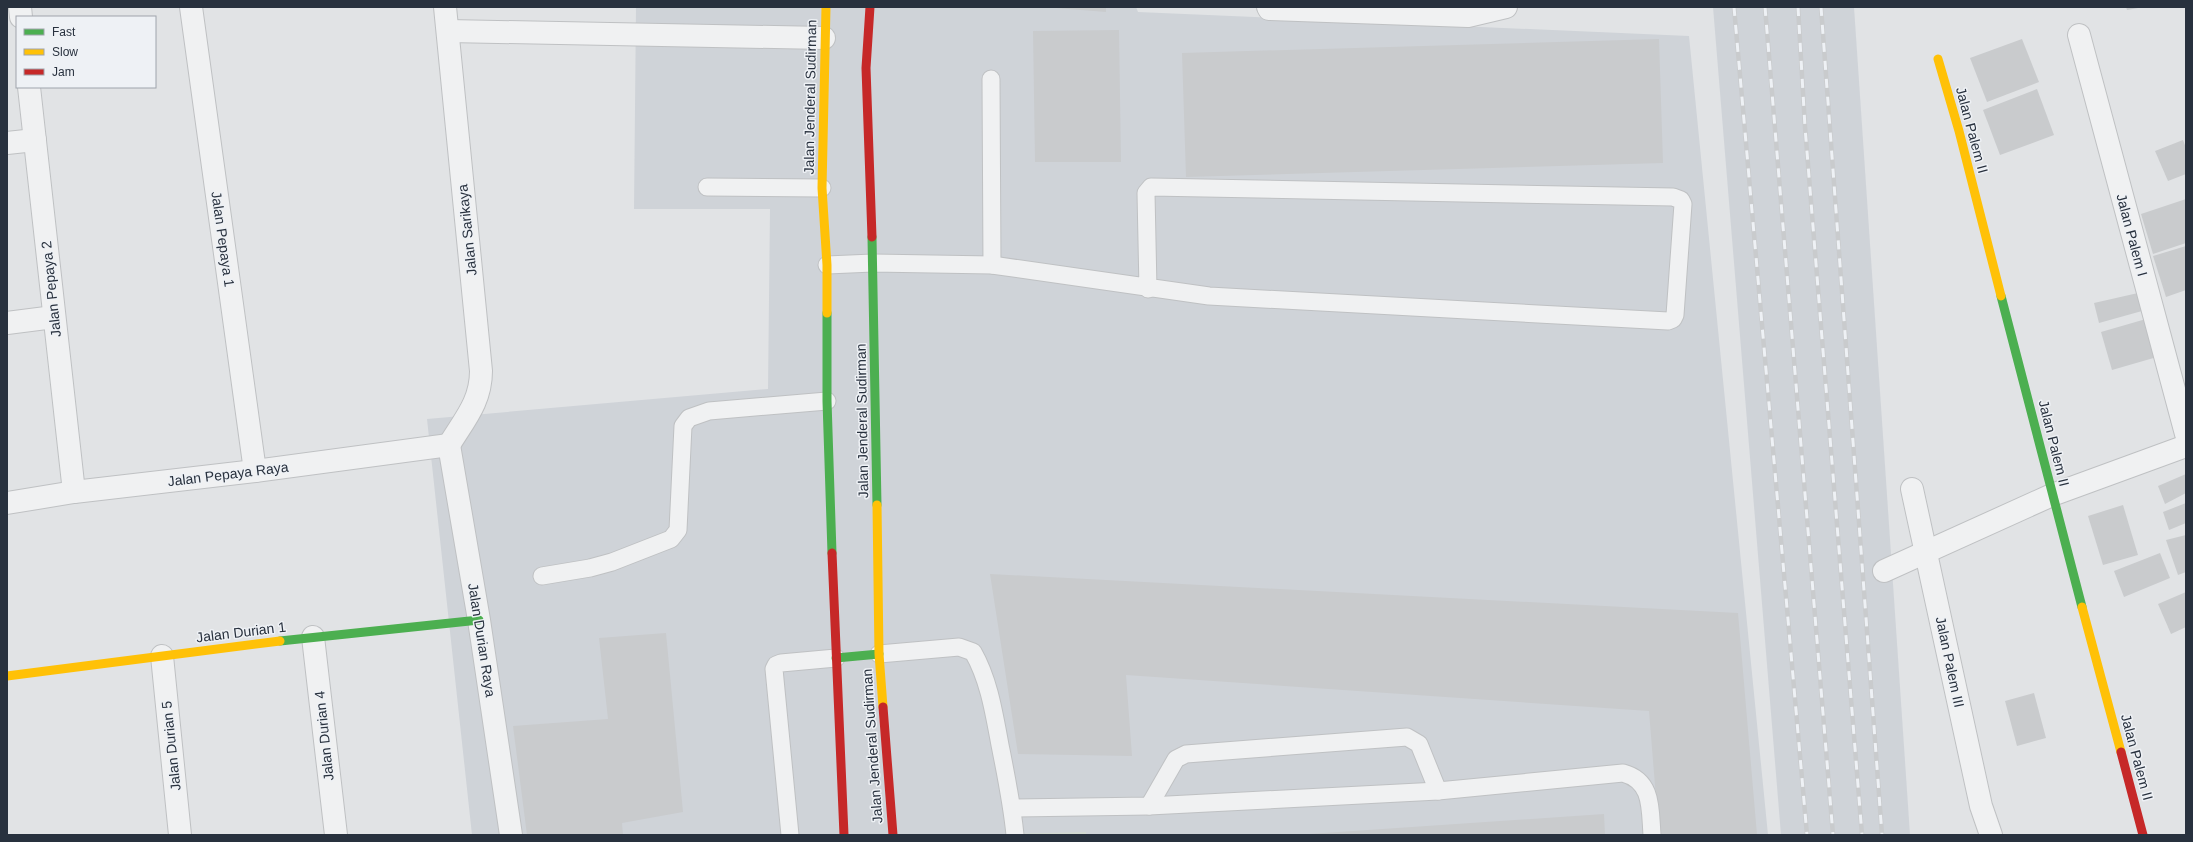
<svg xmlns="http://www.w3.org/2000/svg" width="2193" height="842" font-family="Arial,sans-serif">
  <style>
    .built { fill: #cfd3d8 }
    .green { fill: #d2d9d1 }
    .building { fill: #c9cbcd }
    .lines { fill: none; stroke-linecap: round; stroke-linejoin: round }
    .lane-casing { stroke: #bfc1c3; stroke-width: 19 }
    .street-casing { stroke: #bfc1c3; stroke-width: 24 }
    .lane { stroke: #f0f1f2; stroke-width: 17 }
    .street { stroke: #f0f1f2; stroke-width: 22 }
    .fast { stroke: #4caf50; stroke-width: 9 }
    .slow { stroke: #ffc107; stroke-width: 9 }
    .jam { stroke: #c62828; stroke-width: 9 }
    .rail-casing { stroke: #c9cbcd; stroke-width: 4.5 }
    .rail { stroke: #eef1f5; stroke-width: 3; stroke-dasharray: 9; stroke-linecap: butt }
    .labels { text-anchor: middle; stroke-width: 3; stroke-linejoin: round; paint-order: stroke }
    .street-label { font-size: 14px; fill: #28313e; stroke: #eef1f5 }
  </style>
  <rect width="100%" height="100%" fill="#e1e3e5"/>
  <!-- built -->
  <g class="built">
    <polygon points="636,7 1136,7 1138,12 1689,36 1768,835 472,835 427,419 768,389 770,209 634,209"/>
    <polygon points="1713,7 1854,7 1910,835 1781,835"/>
  </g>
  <!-- green -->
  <polygon class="green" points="1086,832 1086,835 973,835"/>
  <!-- building -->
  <g class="building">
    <polygon points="1044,7 1106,7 1106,12"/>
    <polygon points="2126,7 2138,7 2138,8 2127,10"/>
    <polygon points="1119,30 1121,162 1035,162 1033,31"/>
    <polygon points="1659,39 1663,163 1186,177 1182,53"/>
    <polygon points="2022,39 2039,82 1987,102 1970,58"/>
    <polygon points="2037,89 2054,135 2000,155 1983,110"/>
    <polygon points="2183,140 2186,148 2186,174 2168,181 2155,151"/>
    <polygon points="2186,199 2186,243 2153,254 2141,214"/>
    <polygon points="2186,246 2186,290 2166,297 2153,256"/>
    <polygon points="2138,293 2142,311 2099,323 2094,303"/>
    <polygon points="2146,319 2157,357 2112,370 2101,332"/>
    <polygon points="2186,474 2186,493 2165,504 2158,486"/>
    <polygon points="2186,503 2186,523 2169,530 2163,512"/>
    <polygon points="2123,505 2138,555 2103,565 2088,516"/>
    <polygon points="2186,535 2186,572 2178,575 2166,540"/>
    <polygon points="2160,553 2170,578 2124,597 2114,571"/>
    <polygon points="990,574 1738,613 1757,835 1659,835 1649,711 1126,675 1132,756 1018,754"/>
    <polygon points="2186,592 2186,627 2171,634 2158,604"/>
    <polygon points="666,633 683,812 622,823 623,835 527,835 513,726 608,719 599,638"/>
    <polygon points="2034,693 2046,738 2017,746 2005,701"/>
    <polygon points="1604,814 1605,835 1309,835 1309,834"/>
  </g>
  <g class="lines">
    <!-- lane casing -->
    <g class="lane-casing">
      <g id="lane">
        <polyline points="991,79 992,265"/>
        <polyline points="707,187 822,188"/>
        <polyline points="827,265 873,263 992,265 1209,296 1668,321 1673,319 1675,315 1683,204 1681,200 1673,197 1151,187 1146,193 1148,289"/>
        <polyline points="542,576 590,568 612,562 671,539 678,530 683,426 689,418 709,411 827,401"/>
        <path d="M879 654 959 647 973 652C989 680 994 713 1000 745 1006 775 1012 804 1015 835"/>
        <polyline points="1149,806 1176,759 1186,754 1407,737 1419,744 1438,791"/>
        <path d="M1012 808 1149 806 1438 791 1623 773C1653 781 1650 809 1652 835"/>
        <polyline points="790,835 774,669 776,665 781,663 836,658"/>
      </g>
    </g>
    <!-- street casing -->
    <g class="street-casing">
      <g id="street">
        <polyline points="20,7 21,17"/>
        <polyline points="191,7 255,471"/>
        <path d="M445 7 481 371C481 402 464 420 449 445"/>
        <polyline points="1268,7 1269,9 1468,16 1506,7"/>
        <polyline points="448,31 824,38"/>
        <polyline points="2079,35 2186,434"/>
        <polyline points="29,87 74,492"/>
        <polyline points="7,143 35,140"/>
        <polyline points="7,323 54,317"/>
        <polyline points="449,445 479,620 511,835"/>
        <polyline points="1912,489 1981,806 1991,835"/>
        <polyline points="7,503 74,492 255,471 449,445"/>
        <polyline points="1884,571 2052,495 2186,446"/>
        <polyline points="313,637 336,835"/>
        <polyline points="162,656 180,835"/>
      </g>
    </g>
    <!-- lane -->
    <use href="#lane" class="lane"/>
    <!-- street -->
    <use href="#street" class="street"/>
    <!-- fast -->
    <g class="fast">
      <polyline points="872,237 877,505"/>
      <polyline points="2001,296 2082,607"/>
      <polyline points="827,313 827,401 832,553"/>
      <polyline points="280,641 479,620"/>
      <polyline points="836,658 879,654"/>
    </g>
    <!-- slow -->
    <g class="slow">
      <polyline points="826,7 822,188 827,265 827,313"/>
      <polyline points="1938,59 1959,131 2001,296"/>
      <polyline points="877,505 879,654 883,707"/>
      <polyline points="2082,607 2121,752"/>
      <polyline points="7,676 280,641"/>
    </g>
    <!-- jam -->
    <g class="jam">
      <polyline points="870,7 866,68 872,237"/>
      <polyline points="832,553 844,835"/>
      <polyline points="883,707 893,835"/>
      <polyline points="2121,752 2143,835"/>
    </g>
    <!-- rail casing -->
    <g class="rail-casing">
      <g id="rail">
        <polyline points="1734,7 1807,835"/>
        <polyline points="1765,7 1833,835"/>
        <polyline points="1798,7 1805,127 1862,835"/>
        <polyline points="1821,7 1882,835"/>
      </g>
    </g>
    <!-- rail -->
    <use href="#rail" class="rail"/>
  </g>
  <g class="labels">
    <!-- street labels -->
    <g class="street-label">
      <text transform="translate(810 97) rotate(-89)" y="5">Jalan Jenderal Sudirman</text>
      <text transform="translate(1972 130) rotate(75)" y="5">Jalan Palem II</text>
      <text transform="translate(467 230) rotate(-96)" y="5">Jalan Sarikaya</text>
      <text transform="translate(2132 235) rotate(75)" y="5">Jalan Palem I</text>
      <text transform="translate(223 239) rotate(82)" y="5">Jalan Pepaya 1</text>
      <text transform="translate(51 289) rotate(-96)" y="5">Jalan Pepaya 2</text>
      <text transform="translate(862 421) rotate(-91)" y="5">Jalan Jenderal Sudirman</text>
      <text transform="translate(2054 443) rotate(76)" y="5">Jalan Palem II</text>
      <text transform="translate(228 474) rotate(-7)" y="5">Jalan Pepaya Raya</text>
      <text transform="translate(241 632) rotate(-7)" y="5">Jalan Durian 1</text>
      <text transform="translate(482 640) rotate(81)" y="5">Jalan Durian Raya</text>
      <text transform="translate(1950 662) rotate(78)" y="5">Jalan Palem III</text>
      <text transform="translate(324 736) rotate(-96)" y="5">Jalan Durian 4</text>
      <text transform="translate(171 746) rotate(-96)" y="5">Jalan Durian 5</text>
      <text transform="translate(872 746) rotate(-94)" y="5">Jalan Jenderal Sudirman</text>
      <text transform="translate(2137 757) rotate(75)" y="5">Jalan Palem II</text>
    </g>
  </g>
  <!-- border -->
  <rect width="2193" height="842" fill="none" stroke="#28313e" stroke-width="16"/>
  <!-- legend -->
  <rect x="16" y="16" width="140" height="72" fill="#eef1f5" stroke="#9fa4ac"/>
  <rect x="24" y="29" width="20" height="6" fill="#4caf50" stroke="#9fa4ac"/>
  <text x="52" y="36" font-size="12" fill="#28313e">Fast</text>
  <rect x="24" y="49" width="20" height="6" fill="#ffc107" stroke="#9fa4ac"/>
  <text x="52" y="56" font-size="12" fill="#28313e">Slow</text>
  <rect x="24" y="69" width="20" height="6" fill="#c62828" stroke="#9fa4ac"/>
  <text x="52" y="76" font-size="12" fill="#28313e">Jam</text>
</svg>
